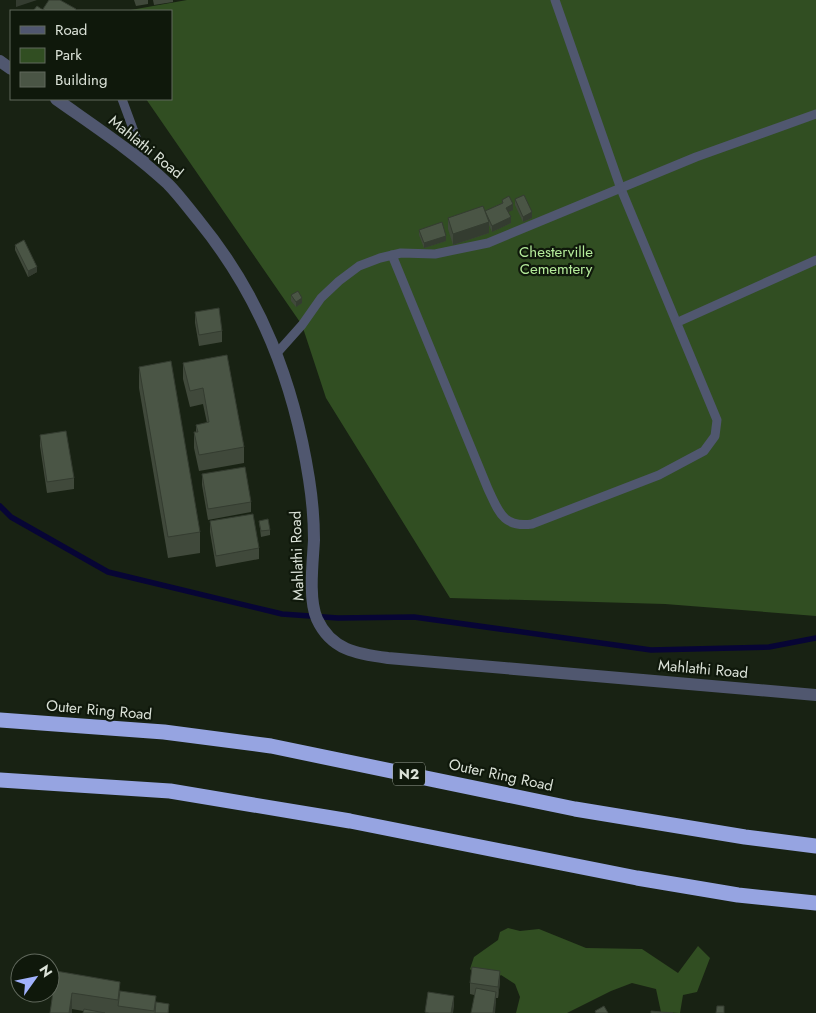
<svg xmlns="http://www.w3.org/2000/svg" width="816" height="1013" font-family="Jost,sans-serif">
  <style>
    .green { fill: #314e22 }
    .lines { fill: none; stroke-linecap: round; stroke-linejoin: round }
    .stream { stroke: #070535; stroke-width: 5.5 }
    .service { stroke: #50576f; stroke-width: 9 }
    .tertiary { stroke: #50576f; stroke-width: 12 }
    .motorway { stroke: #96a4e1; stroke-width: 15 }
    .wall { fill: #40493b }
    .shaded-wall { fill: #343c30 }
    .building { fill: #4a5545; stroke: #343c30 }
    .labels { text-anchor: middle; stroke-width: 4.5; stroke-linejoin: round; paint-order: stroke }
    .shield { fill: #0f180b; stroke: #9ea59a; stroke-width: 1 }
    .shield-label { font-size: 14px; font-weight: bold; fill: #dbe2d8 }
    .street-label { font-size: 15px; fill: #dbe2d8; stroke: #0f180b }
    .park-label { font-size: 15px; fill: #b4ea9a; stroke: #0f180b }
  </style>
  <rect width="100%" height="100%" fill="#182213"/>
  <!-- green -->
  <g class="green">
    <polygon points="187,0 816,0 816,616 665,604 450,598 326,398 302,325 146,99 171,99 171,11 125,11"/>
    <polygon points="508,928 520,931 539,929 586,948 642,949 678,973 698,946 710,958 697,992 683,995 680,1013 661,1012 656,989 632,983 611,991 567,1013 516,1013 520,997 515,984 501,975 495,980 479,978 470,969 474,957 498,940 500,932"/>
  </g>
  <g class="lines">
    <!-- stream -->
    <polyline class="stream" points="0,506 11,517 108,572 282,614 338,618 414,617 651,650 769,647 816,638"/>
    <!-- service -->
    <g class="service">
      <polyline points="122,99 146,164"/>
      <path d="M392 255 488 489C499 512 503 528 532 524L659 475 704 451 715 436 717 420 621 189 555 0"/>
      <polyline points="678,322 816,260"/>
      <polyline points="277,353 302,325 321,298 339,281 359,266 380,258 401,253 435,254 488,243 696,157 816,114"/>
    </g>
    <!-- tertiary -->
    <g class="tertiary">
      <polyline points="0,61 11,69"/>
      <path d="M56 99C94 126 134 152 168 184 179 195 189 209 199 221 261 297 294 383 309 479 312 498 314 520 314 540 313 561 308 599 317 619 331 650 357 654 388 658L816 695"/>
    </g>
    <!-- motorway -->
    <g class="motorway">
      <polyline points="0,720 164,732 271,746 575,809 745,837 816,846"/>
      <polyline points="0,780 170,791 350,821 637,878 738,895 816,903"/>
    </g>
  </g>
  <!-- wall -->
  <g class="wall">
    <polygon points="134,0 148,0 148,4 136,6"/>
    <polygon points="153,0 173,0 173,2 154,5"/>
    <polygon points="515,199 532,218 523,222 515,205"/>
    <polygon points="502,200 513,210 508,212 511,223 492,232 489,225 489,233 453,245 448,229 448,218 485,211 502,203"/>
    <polygon points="419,230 446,241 424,248 419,235"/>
    <polygon points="15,245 37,272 28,277 15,250"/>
    <polygon points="291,295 302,303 296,307 291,301"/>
    <polygon points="195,312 222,331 222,342 199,346 195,323"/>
    <polygon points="227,355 244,447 244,463 199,471 194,448 194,432 196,432 196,425 207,423 203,404 190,407 183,379 183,363"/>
    <polygon points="139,367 200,532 200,553 168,558 139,388"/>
    <polygon points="40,435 74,478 74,489 47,493 40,446"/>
    <polygon points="202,474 251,502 251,512 208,520 202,485"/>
    <polygon points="210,521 259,548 259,559 216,567 210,532"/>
    <polygon points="259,521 270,530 270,535 261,537"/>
    <polygon points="56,971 156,1002 169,1010 168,1013 83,1013 83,1011 72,1009 72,1013 50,1013"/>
    <polygon points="500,982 498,998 496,998 496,1003 474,995 470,994 470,983"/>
  </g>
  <!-- shaded-wall -->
  <g class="shaded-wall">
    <polygon points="16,0 37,0 16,7"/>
    <polygon points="513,204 513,210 506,213 506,208"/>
    <polygon points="532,212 532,218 523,222 523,217"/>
    <polygon points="511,217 511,223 492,232 492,226"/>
    <polygon points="489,222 489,233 453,245 453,234"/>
    <polygon points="446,236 446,241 424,248 424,243"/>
    <polygon points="37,267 37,272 28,277 28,271"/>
    <polygon points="302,298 302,303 296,307 296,302"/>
    <polygon points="500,971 500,982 498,998 498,987"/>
    <polygon points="496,992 496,1003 495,1013 493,1013"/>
    <polygon points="72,993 72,1013 69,1013"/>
    <polygon points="454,996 454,1007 453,1013 451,1013"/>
  </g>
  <!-- building -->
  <g class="building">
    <polygon points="49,0 60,0 76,9 74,11 46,11 43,9"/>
    <polygon points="37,6 43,10 43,11 33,11"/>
    <polygon points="524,195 532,212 523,217 515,199"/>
    <polygon points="509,196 513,204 506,208 511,217 492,226 485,211 503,203 502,200"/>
    <polygon points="483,206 489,222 453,234 448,218"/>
    <polygon points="442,222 446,236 424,243 419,230"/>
    <polygon points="24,240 37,267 28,271 15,245"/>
    <polygon points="298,291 302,298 296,302 291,295"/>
    <polygon points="219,308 222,331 199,335 195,312"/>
    <polygon points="227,355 244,447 199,455 194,432 198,432 196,425 209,422 203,388 190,391 183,363"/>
    <polygon points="171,361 200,532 168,537 139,367"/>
    <polygon points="66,431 74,478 47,482 40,435"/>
    <polygon points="245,467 251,502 208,509 202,474"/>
    <polygon points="253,514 259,548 216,556 210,521"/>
    <polygon points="268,519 270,530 261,531 259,521"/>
    <polygon points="472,967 500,971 498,987 470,983"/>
    <polygon points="56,971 120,982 118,1000 72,993 69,1013 50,1013"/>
    <polygon points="476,988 496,992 493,1013 471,1013"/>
    <polygon points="120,991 156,996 154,1011 118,1006"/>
    <polygon points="428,992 454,996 451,1013 429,1013 425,1012"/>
    <polygon points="156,1002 169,1004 168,1013 155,1013"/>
    <polygon points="604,1006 608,1013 596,1013 595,1011"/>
    <polygon points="717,1006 724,1006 724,1013 716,1013"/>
    <polygon points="84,1009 105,1013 83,1013"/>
    <polygon points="651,1011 673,1013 651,1013"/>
  </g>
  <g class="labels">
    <!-- shield labels -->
    <rect class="shield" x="393" y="762.5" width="32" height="23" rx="4"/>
    <g class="shield-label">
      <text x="409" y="779">N2</text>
    </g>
    <!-- street labels -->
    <g class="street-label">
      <text transform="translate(146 147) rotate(39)" y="5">Mahlathi Road</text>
      <text transform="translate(297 556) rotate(-92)" y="5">Mahlathi Road</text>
      <text transform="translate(703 669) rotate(5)" y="5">Mahlathi Road</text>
      <text transform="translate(99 710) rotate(5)" y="5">Outer Ring Road</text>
      <text transform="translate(501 775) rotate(12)" y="5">Outer Ring Road</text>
    </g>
    <!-- park labels -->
    <g class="park-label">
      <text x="556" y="257">Chesterville<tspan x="556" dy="17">Cememtery</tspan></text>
    </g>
  </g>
  <!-- legend -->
  <rect x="10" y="10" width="162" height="90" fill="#0f180b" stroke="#61695d"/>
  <rect x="20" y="26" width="25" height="8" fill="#50576f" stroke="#61695d"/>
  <text x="55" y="35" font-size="15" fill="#dbe2d8">Road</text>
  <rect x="20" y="48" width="25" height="15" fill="#314e22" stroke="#61695d"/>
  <text x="55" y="60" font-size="15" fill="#dbe2d8">Park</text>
  <rect x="20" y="72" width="25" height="15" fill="#4a5545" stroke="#61695d"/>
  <text x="55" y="85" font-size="15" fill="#dbe2d8">Building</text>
  <!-- north arrow -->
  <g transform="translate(35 978) rotate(57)"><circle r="24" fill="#0f180b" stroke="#61695d"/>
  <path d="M0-4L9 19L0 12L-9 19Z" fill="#a1b2fd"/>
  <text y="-8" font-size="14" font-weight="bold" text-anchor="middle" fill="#dbe2d8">N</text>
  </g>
</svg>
